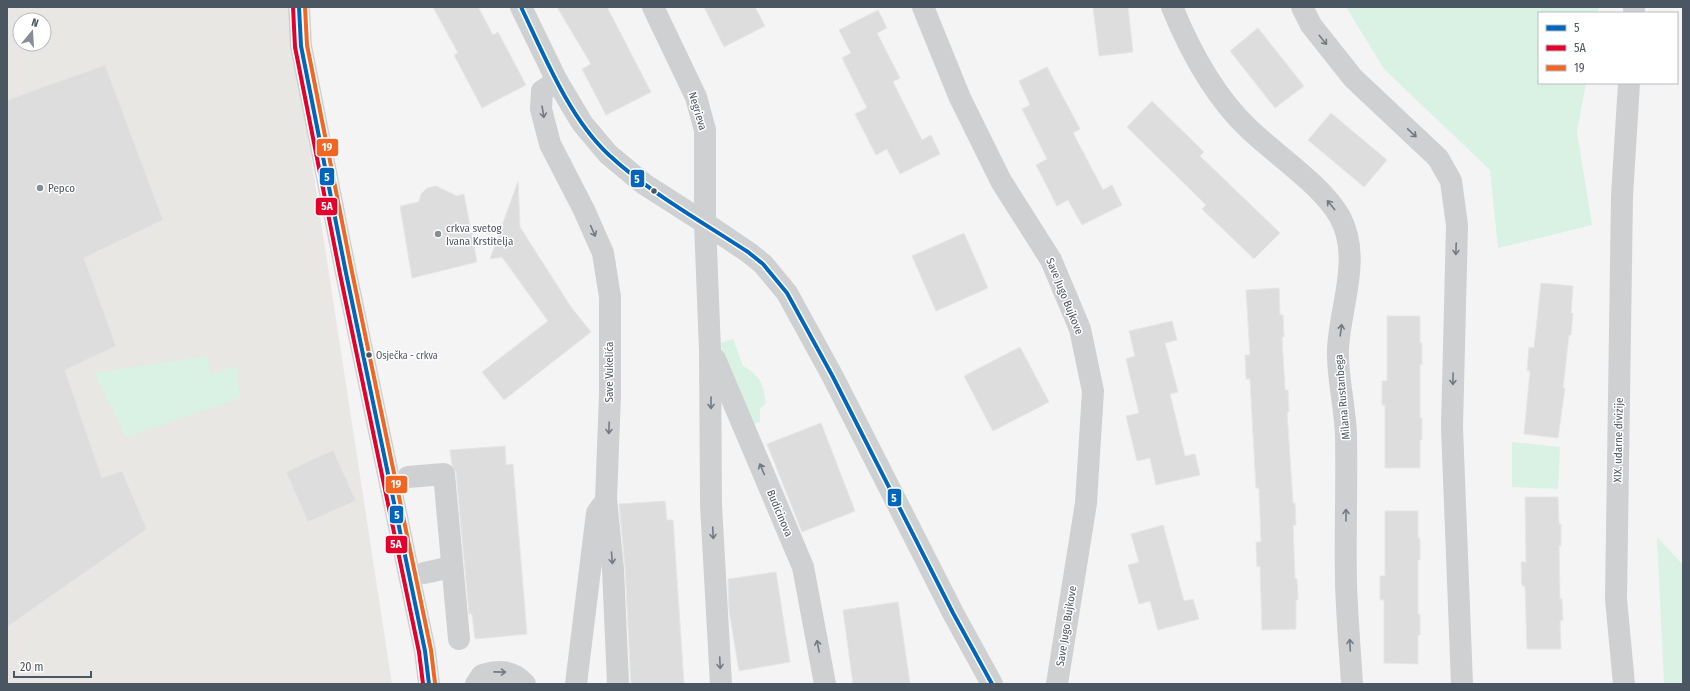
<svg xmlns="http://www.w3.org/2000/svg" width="1690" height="691" font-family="'Fira Sans Condensed',sans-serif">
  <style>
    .commercial { fill: #e8e7e3; fill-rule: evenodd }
    .green { fill: #d9f2e3 }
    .building { fill: #ddddde; stroke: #e5e6e7 }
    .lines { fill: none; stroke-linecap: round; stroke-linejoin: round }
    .minor { stroke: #ced0d2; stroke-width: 22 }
    .bus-1-casing { stroke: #fff; stroke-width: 7 }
    .bus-2-casing { stroke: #fff; stroke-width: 7 }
    .bus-3-casing { stroke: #fff; stroke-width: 7 }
    .bus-1 { stroke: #0065bd; stroke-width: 4 }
    .bus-2 { stroke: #e4002b; stroke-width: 4 }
    .bus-3 { stroke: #f26522; stroke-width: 4 }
    .oneway { stroke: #727b83 }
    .poi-dot { fill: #868d94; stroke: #fff; stroke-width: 1.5 }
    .bus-dot { fill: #4a5661; stroke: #fff; stroke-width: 1.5 }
    .labels { text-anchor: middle; stroke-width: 3; stroke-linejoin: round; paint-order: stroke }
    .bus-label { font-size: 10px; fill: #4a5661; stroke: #fff; text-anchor: start }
    .street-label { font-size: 11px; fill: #4a5661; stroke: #fff }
    .poi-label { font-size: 11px; fill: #4a5661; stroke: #fff; text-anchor: start }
    .line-badge { stroke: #fff; stroke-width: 1.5 }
    .badge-label { font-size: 11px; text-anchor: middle; font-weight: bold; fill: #fff }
  </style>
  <rect width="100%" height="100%" fill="#f4f4f4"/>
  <!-- commercial -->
  <path class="commercial" d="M7 7H288L392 684H7ZM20 20H44V44H20Z"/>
  <!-- green -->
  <g class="green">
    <polygon points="1346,7 1599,7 1598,13 1539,13 1539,83 1586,83 1577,132 1592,225 1498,248 1490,170 1384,69"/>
    <path d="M733 339 743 366C761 376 762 382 766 403L760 409V422L747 427 720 343Z"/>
    <polygon points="207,356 210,374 237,366 240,398 126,437 94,373"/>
    <polygon points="1512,442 1560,447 1558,489 1512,487"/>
    <polygon points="1657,537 1683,565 1683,684 1664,684"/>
  </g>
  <!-- building -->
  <g class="building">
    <polygon points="433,7 478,7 493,35 498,32 526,85 482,108 454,55 458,53"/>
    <polygon points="557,7 607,7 651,92 606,115 582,69 591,64"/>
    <polygon points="704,7 755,7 765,26 724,47"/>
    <polygon points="1093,7 1128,7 1133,52 1099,56"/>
    <polygon points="878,10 887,28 877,33 900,78 893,82 922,140 931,135 940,154 900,174 887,149 876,155 855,114 867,108 842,58 851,53 839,30"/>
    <polygon points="1258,28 1304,86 1275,108 1230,51"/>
    <polygon points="105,65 163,220 84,258 116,346 65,370 102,478 122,471 147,529 7,627 7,100"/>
    <polygon points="1047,67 1080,129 1073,133 1103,190 1112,185 1122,205 1082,225 1068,200 1057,206 1036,165 1047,159 1022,109 1030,105 1019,81"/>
    <polygon points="1152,101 1204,152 1200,156 1280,233 1254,259 1202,209 1206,205 1127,127"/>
    <polygon points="1331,113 1387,160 1364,187 1308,140"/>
    <polygon points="518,181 520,227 571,307 591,332 504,400 482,372 548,321 502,257 490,259"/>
    <polygon points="436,186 457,196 464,194 477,262 412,278 400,206 419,202 421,194 427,188"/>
    <polygon points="964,233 988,288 936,311 912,256"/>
    <polygon points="1541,283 1573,286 1571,313 1573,313 1571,335 1569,335 1563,388 1565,388 1558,438 1524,434 1530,371 1527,371 1529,347 1534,348"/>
    <polygon points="1279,288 1280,315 1283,315 1284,337 1282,337 1285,390 1288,390 1289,412 1287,412 1293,503 1295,503 1296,525 1293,525 1295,579 1297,579 1298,600 1296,600 1296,629 1262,630 1260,566 1257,567 1256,542 1261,542 1259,488 1256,488 1250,379 1246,379 1245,355 1250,355 1246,290"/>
    <polygon points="1387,316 1420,316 1420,343 1422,343 1422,365 1420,364 1420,418 1422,418 1422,440 1420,440 1420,468 1385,468 1385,405 1382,405 1382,381 1387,381"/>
    <polygon points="1172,321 1177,340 1165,343 1178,392 1170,394 1185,456 1195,454 1200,475 1156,485 1150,458 1137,461 1126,416 1139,413 1126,359 1135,356 1129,331"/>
    <polygon points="1020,347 1049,402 993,431 964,376"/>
    <polygon points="821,423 855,511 802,532 767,444"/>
    <polygon points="505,446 506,465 513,464 527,634 475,639 472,614 469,614 456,473 452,465 450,450"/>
    <polygon points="333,450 356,501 308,522 286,472"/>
    <polygon points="1525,497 1558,497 1559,524 1561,524 1561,546 1559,545 1560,599 1562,599 1563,620 1560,621 1561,649 1527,649 1525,586 1522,586 1521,562 1526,562"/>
    <polygon points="665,501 667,520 673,520 684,684 631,684 625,568 619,504"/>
    <polygon points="1385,511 1418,511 1418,538 1420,539 1420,560 1418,560 1418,614 1420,614 1420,635 1418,635 1418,664 1384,663 1384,600 1380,600 1380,576 1385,576"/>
    <polygon points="1163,525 1184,601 1193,599 1199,619 1158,630 1150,601 1139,604 1128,565 1139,562 1131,534"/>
    <polygon points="776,572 790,662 739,671 729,610 728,579"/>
    <polygon points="898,602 910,684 853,684 843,610"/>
  </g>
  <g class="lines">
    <!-- minor -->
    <g class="minor">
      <polyline points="299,7 301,46 346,273 425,651 429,684"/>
      <polyline points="521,7 557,81 582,123 608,154 644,184 705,223 748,252 763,264 787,293 833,377 953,613 992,684"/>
      <polyline points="653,7 696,97 705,130 705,223 710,350 711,505 721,684"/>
      <polyline points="923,7 960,98 1001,181 1051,260 1080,329 1093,391 1086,503 1057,684"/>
      <path d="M1172 7C1190 51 1214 96 1249 129 1276 155 1322 185 1340 217 1362 258 1340 306 1338 349 1337 376 1345 407 1346 434 1347 484 1345 534 1346 583 1347 617 1350 651 1352 684"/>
      <polyline points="1302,7 1311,25 1353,78 1438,158 1451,181 1457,225 1452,427 1462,684"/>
      <polyline points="1634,7 1634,13"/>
      <polyline points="557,81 542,91 541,109 550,144 584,210 603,253 610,297 610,395 606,499 613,569 618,684"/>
      <polyline points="715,359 803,567 825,684"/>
      <polyline points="408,477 444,474 459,639"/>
      <polyline points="424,573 452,567"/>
      <path d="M476 684 482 675C500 670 512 670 525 684"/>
      <polyline points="576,684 597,513 601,507"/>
      <polyline points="1624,684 1616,599 1622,196 1629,83"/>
    </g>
    <!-- bus-1 casing -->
    <g class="bus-1-casing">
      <g id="bus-1">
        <polyline points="299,7 301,46 346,273 425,651 429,684"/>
        <path d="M521 7C544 55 569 118 609 155 650 193 701 221 748 252L763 264 787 293 833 377 953 613 992 684"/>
      </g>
    </g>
    <!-- bus-2 casing -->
    <g class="bus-2-casing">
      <polyline id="bus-2" points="293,7 295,47 340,274 419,652 423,684"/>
    </g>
    <!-- bus-3 casing -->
    <g class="bus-3-casing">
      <polyline id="bus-3" points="305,7 307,45 352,272 431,650 435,683"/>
    </g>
    <!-- bus-1 -->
    <use href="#bus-1" class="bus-1"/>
    <!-- bus-2 -->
    <use href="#bus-2" class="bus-2"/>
    <!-- bus-3 -->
    <use href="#bus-3" class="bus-3"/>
  </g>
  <!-- one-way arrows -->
  <defs><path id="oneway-shaft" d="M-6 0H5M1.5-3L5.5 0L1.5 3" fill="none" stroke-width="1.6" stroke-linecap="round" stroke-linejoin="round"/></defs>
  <g class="oneway">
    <use href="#oneway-shaft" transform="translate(1323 40) rotate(51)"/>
    <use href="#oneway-shaft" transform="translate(543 112) rotate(81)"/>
    <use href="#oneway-shaft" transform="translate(1412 133) rotate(43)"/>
    <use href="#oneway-shaft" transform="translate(1331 205) rotate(-129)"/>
    <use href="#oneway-shaft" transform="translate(593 231) rotate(66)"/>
    <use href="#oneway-shaft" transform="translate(1456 249) rotate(92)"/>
    <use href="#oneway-shaft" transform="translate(1341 330) rotate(-82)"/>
    <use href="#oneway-shaft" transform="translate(1453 379) rotate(91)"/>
    <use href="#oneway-shaft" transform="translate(711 403) rotate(90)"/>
    <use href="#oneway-shaft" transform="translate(609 428) rotate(92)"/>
    <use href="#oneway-shaft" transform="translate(762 469) rotate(-113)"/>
    <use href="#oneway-shaft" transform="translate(1346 515) rotate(-90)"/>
    <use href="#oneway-shaft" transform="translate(713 533) rotate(87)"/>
    <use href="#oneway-shaft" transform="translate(612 558) rotate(85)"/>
    <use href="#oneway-shaft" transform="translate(1350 645) rotate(-93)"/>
    <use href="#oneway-shaft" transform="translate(818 646) rotate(-101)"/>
    <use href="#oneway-shaft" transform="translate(720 663) rotate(87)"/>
    <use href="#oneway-shaft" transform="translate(500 672) rotate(1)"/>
  </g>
  <!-- markers -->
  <g class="poi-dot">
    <circle cx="40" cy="188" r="4"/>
    <circle cx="438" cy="234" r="4"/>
  </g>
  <g class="bus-dot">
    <circle cx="654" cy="191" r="3.5"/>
    <circle cx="369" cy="355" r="3.5"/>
  </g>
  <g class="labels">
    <!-- bus labels -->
    <g class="bus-label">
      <text x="376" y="359">Osječka - crkva</text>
    </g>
    <!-- street labels -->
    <g class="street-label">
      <text transform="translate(698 111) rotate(73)" y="4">Negrieva</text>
      <text transform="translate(1065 296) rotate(68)" y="4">Save Jugo Bujkove</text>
      <text transform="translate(609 372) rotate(-90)" y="4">Save Vukelića</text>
      <text transform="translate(1342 397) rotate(-95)" y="4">Milana Rustanbega</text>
      <text transform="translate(1618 440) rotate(-89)" y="4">XIX. udarne divizije</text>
      <text transform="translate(780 513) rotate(67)" y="4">Budicinova</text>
      <text transform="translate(1066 626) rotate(-81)" y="4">Save Jugo Bujkove</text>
    </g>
    <!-- poi labels -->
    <g class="poi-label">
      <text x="48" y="192">Pepco</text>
      <text x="446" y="232">crkva svetog<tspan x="446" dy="13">Ivana Krstitelja</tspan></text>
    </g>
  </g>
  <g class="line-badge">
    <rect x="316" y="138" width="23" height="19" rx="4" fill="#f26522"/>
    <rect x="319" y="167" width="16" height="19" rx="4" fill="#0065bd"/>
    <rect x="630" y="169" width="15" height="19" rx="4" fill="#0065bd"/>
    <rect x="315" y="197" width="23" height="19" rx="4" fill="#e4002b"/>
    <rect x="385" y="475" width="23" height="19" rx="4" fill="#f26522"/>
    <rect x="887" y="488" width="15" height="19" rx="4" fill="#0065bd"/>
    <rect x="389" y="505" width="15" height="19" rx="4" fill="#0065bd"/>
    <rect x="385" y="535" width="23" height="19" rx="4" fill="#e4002b"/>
  </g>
  <g class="badge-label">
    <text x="327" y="151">19</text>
    <text x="327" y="181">5</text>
    <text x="637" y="183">5</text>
    <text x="327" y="210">5A</text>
    <text x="396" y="488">19</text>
    <text x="894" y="502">5</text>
    <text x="397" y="519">5</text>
    <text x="396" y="548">5A</text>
  </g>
  <!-- border -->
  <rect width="1690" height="691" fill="none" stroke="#4a5661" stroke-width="16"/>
  <!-- legend -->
  <rect x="1538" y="12" width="140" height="72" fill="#ffffff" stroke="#b7bbc0"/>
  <rect x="1546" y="25" width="20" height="6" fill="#0065bd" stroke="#b7bbc0"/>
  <text x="1574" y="32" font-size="12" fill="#4a5661">5</text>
  <rect x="1546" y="45" width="20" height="6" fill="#e4002b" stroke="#b7bbc0"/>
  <text x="1574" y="52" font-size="12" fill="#4a5661">5A</text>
  <rect x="1546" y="65" width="20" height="6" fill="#f26522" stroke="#b7bbc0"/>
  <text x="1574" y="72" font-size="12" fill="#4a5661">19</text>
  <!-- north arrow -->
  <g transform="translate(32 32) rotate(18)"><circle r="19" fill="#ffffff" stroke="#b7bbc0"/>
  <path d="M0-3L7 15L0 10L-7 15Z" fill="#868d94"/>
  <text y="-6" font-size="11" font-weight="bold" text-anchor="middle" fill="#4a5661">N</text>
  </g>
  <!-- scale -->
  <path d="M14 671v6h77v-6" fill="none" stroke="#4a5661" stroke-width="2"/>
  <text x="20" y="671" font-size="12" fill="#4a5661" stroke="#ffffff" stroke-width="3" paint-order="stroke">20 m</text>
</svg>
